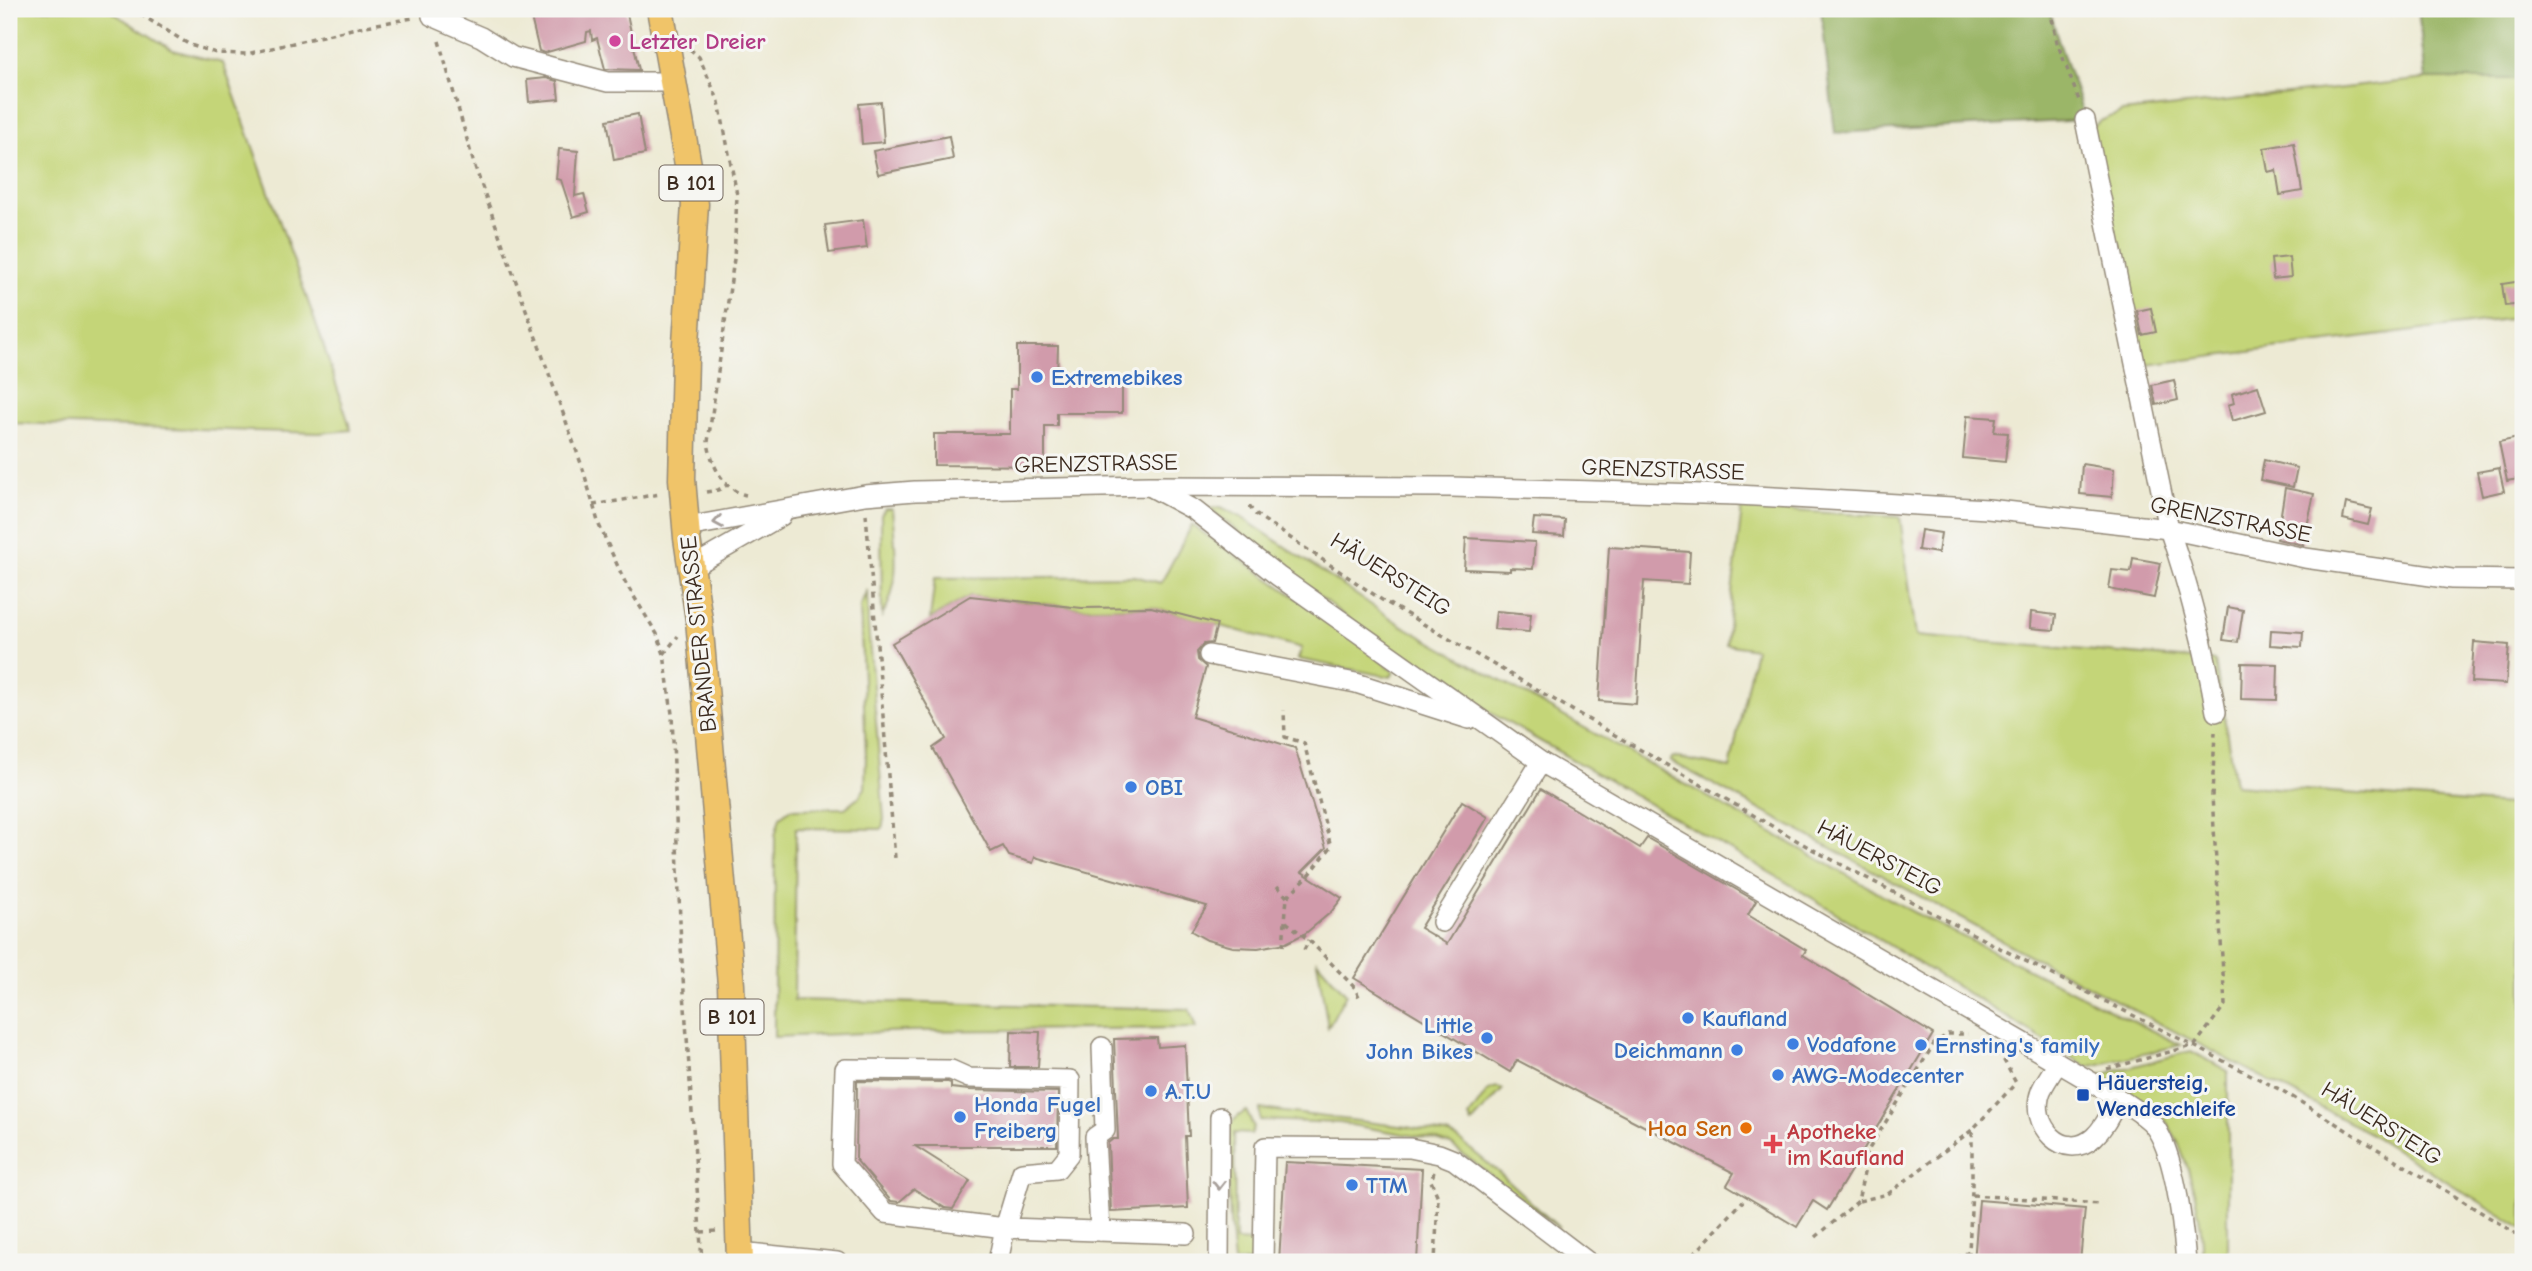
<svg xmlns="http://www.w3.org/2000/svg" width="2532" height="1271" font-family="'Comic Neue',sans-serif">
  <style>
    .green { fill: #c4d578; stroke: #80804b; stroke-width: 2 }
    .forest { fill: #9bb668; stroke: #6b7043; stroke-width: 2 }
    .building { fill: #d19bab }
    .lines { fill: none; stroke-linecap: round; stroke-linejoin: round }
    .minor-casing { stroke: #948a79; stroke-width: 22 }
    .major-casing { stroke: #948a79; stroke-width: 29 }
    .path { stroke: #948a79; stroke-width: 3.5; stroke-dasharray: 5 5; stroke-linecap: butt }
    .minor { stroke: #fff; stroke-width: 19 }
    .major { stroke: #f0c469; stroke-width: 26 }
    .oneway { stroke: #a79f9a }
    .hotel-dot { fill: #d1479c; stroke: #f6f6f2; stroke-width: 2.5 }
    .shop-dot { fill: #3f7fe0; stroke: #f6f6f2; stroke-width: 2.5 }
    .transit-dot { fill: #1a4fb4; stroke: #f6f6f2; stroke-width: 2.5 }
    .food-dot { fill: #e8710a; stroke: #f6f6f2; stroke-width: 2.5 }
    .health-dot { fill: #e0444e; stroke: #f6f6f2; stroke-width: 2.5 }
    .labels { text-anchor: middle; stroke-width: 6; stroke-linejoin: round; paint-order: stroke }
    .shield { fill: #f6f6f2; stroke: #73675e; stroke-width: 2 }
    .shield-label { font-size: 21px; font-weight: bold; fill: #3b2a1e }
    .hotel-label { font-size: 23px; font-weight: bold; fill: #b23c85; stroke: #f6f6f2; text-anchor: start }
    .shop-label { font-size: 23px; font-weight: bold; fill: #366cbe; stroke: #f6f6f2; text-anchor: start }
    .street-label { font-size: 23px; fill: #3b2a1e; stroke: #f6f6f2 }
    .transit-label { font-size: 23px; font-weight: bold; fill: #164399; stroke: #f6f6f2; text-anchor: start }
    .food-label { font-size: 23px; font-weight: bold; fill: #c56008; stroke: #f6f6f2; text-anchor: end }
    .health-label { font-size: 23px; font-weight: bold; fill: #be3a42; stroke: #f6f6f2; text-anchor: start }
  </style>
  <rect width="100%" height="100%" fill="#f6f6f2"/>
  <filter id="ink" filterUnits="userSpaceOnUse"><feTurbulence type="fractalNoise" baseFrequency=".0143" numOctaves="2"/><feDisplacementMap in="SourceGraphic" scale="14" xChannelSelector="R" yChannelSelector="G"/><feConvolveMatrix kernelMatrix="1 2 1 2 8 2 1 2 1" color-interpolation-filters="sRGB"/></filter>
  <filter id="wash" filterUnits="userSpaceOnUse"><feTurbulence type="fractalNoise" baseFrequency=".00686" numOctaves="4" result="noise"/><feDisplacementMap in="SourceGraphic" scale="28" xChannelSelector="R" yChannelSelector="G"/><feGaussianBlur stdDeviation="1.57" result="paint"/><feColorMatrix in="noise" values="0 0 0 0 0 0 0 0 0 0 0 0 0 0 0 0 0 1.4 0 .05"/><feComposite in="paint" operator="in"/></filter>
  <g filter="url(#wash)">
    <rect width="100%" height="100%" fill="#edead4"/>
    <!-- green -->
    <g class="green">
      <polygon points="9,9 107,9 173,50 223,63 320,335 351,430 319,433 9,423"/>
      <polygon points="2426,79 2523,79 2523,317 2139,366 2089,130 2100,121 2122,112"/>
      <polygon points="1221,507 1241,517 1401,625 1915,913 2181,1045 2088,1067 1781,879 1402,662 1209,508"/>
      <polygon points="1742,508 1900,517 1916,636 2215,661 2235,785 2523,806 2523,1229 2371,1134 2019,950 1670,761 1673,757 1730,768 1755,649 1726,644"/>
      <path d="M885 509H892C895 545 902 585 882 616L881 515Z"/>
      <polygon points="1192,525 1359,641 1394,672 1391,677 1298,659 1302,648 1151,607 1082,608 970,596 930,619 935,578 1134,576 1161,583"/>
      <polygon points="867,590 868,625 884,819 882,829 796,828 794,1000 1189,1009 1196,1028 909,1031 774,1037 775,836 780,817 791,809 845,808 858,798 865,788 866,755 860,606"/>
      <polygon points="1317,961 1346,994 1328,1027"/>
      <path d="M2191 1051 2228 1071V1262H2202C2204 1221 2188 1144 2159 1113 2149 1102 2115 1084 2100 1075Z"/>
      <polygon points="1497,1087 1503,1089 1472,1123 1469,1117 1488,1090"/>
      <polygon points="1260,1109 1407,1127 1450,1135 1458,1139 1496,1170 1559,1228 1451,1145 1437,1140 1340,1123 1260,1120"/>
      <path d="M1246 1111 1254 1127 1251 1134 1234 1133 1235 1241 1254 1242 1252 1262H1234L1230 1220 1227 1132C1230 1122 1237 1116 1246 1111Z"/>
    </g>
    <!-- forest -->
    <g class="forest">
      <path d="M1821 9H2050C2058 48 2074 81 2085 120L1835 133Z"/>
      <polygon points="2418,9 2523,9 2523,79 2426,79"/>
    </g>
    <g id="blocks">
      <!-- building -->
      <g class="building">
        <polygon points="529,9 626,9 639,70 605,69 597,38 592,40 591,31 587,32 586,41 544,53 539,51"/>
        <polygon points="546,78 557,81 559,99 529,102 527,80"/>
        <polygon points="881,102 884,142 862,144 859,104"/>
        <polygon points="638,114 645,154 614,160 607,120"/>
        <polygon points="949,136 953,159 878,174 873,151"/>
        <polygon points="2294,143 2302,191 2280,195 2276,170 2268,172 2264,148"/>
        <polygon points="559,149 578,151 575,196 584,194 589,212 573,217 561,180 556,179"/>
        <polygon points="863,220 867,248 829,253 825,225"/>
        <polygon points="2289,257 2291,277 2273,279 2271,259"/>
        <polygon points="2522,281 2523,304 2505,306 2502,284"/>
        <polygon points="2151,308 2156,332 2142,335 2137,311"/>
        <polygon points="1017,346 1058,346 1057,378 1122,378 1122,413 1057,413 1057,426 1045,426 1045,466 934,465 934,434 1010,434 1010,389 1017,389"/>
        <polygon points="2174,380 2178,400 2156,405 2152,385"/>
        <polygon points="2258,386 2266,411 2232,421 2228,405 2234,403 2232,394"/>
        <polygon points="1967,416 1996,418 1994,432 2008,433 2005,462 1963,458"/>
        <polygon points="2523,437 2523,478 2507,481 2499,442"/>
        <polygon points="2264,460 2297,468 2293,487 2260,480"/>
        <polygon points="2082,464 2114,469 2112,497 2080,494"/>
        <polygon points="2499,468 2504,491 2482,496 2477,472"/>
        <polygon points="2285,488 2314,494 2303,545 2277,539"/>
        <polygon points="2346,503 2372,509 2368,525 2343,519"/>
        <polygon points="1534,518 1565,520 1564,536 1532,534"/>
        <polygon points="1921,530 1941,533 1938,553 1918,550"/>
        <polygon points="1466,538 1535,542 1533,569 1510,568 1510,571 1464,569"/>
        <polygon points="1609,547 1690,552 1688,584 1644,581 1636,704 1599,701"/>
        <polygon points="2133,558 2161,563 2154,598 2109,589 2112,570 2131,572"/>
        <polygon points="970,596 1082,608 1151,607 1217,624 1212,643 1204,644 1197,652 1198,660 1206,667 1192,717 1295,748 1326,848 1302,872 1342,898 1331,912 1306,933 1286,943 1258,948 1233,947 1207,940 1191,931 1207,906 1035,857 1033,863 1009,856 1003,846 991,852 933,748 946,739 892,643"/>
        <polygon points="2228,607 2243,610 2238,642 2223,640"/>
        <polygon points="1496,611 1531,614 1529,632 1494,629"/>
        <polygon points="2031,612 2056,615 2054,630 2030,628"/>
        <polygon points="2271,630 2303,632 2302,647 2270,645"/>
        <polygon points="2474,642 2509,645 2506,684 2471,682"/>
        <polygon points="2242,663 2278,664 2277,700 2241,699"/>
        <polygon points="1541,789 1640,848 1647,838 1756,901 1748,915 1806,950 1803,955 1933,1034 1827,1210 1813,1201 1797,1227 1727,1185 1734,1173 1517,1060 1510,1072 1354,978 1462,801 1488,817 1420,928 1447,944"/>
        <polygon points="1011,1031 1040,1032 1038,1067 1010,1067"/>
        <polygon points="1157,1038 1158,1047 1185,1045 1189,1136 1185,1136 1188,1208 1111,1212 1108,1143 1113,1139 1118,1139 1114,1039"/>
        <polygon points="857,1081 948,1082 951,1083 951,1088 969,1090 1058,1092 1057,1146 915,1146 970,1181 953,1209 945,1208 914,1189 899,1202 891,1201 856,1160"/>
        <polygon points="1285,1162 1422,1169 1417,1262 1279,1262"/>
        <polygon points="1979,1200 2085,1209 2080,1262 1974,1262"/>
      </g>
    </g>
  </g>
  <g filter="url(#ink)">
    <use href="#blocks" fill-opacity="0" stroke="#948a79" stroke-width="2"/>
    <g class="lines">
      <!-- minor casing -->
      <g class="minor-casing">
        <g id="minor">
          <polyline points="432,16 481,37 513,57 608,82 673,82"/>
          <path d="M2085 120 2169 529C2190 590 2205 648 2216 712"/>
          <path d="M1153 488 1194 510 1278 576 1541 762 2081 1076C2100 1087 2134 1107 2150 1121 2175 1146 2183 1227 2186 1262"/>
          <polyline points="687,527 865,495 915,491 1149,486 1451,487 1737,495 1988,509 2169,529 2305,558 2452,579 2523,580"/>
          <polyline points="692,567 781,516"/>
          <polyline points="1209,655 1356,683 1469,719"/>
          <polyline points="1442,922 1541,762"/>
          <path d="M2058 1063C2052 1072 2045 1082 2041 1091 2028 1124 2064 1164 2094 1137 2105 1127 2111 1113 2118 1100"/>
          <polyline points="1100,1231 1095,1137 1105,1130 1102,1047"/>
          <polyline points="740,1252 837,1262"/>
          <polyline points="998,1262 1005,1228 1022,1172 1057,1169 1069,1154 1070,1080 969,1078 951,1070 845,1069 842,1164 885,1213 1005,1228 1186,1234"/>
          <polyline points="1219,1262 1220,1117"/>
          <polyline points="1263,1262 1265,1147 1410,1148 1439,1154 1454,1160 1588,1262"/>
        </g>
      </g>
      <!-- major casing -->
      <g class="major-casing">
        <polyline id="major" points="660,9 695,204 685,359 682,479 687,538 699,620 731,985 740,1262"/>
      </g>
      <!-- path -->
      <g class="path">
        <polyline points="132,9 190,45 216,53 247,54 360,27 413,18"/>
        <polyline points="2050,9 2057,42 2080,103"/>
        <polyline points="439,41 474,164 583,469 599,525 625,582 657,634 664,654 672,714 681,947 702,1262"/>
        <path d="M690 49 699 57 719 102 737 195 734 259 708 442C711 464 723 490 746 495"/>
        <polyline points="706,492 718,490 727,485"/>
        <polyline points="593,505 660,494"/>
        <polyline points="1249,506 1255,514 1382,600 1810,848 1988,942 2281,1090 2523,1238"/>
        <polyline points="866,514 895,858"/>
        <polyline points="664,654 678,636"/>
        <polyline points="1277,886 1287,897"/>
        <polyline points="1286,922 1309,940 1355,988 1359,997"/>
        <polyline points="1283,946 1287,897 1310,874 1331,847 1304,743 1285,737 1284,710"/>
        <polyline points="1304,950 1309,940"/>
        <polyline points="1999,1051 2016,1083"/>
        <polyline points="2107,1069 2195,1045 2225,1005 2212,796 2215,732"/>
        <polyline points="1434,1172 1431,1181 1438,1197 1435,1262"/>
        <polyline points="1972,1195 2100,1204"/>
        <polyline points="1859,1201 1888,1194 1972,1130 2016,1083"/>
        <polyline points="701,1232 717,1231"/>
        <polyline points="1816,1237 1858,1201 1864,1173 1864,1157 1934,1044 1948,1034 1968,1034"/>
        <polyline points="1687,1262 1743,1201"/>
        <polyline points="1947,1262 1969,1252 1972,1189 1972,1131"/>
      </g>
      <!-- minor -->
      <use href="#minor" class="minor"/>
      <!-- major -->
      <use href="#major" class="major"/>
    </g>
    <!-- one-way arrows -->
    <defs><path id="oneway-chevron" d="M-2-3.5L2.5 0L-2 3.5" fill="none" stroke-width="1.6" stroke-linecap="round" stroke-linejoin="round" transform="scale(1.75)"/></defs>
    <g class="oneway">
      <use href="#oneway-chevron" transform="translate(718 522) rotate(170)"/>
      <use href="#oneway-chevron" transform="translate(1219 1185) rotate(90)"/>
    </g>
  </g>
  <!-- markers -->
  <circle class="hotel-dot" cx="615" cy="41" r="7"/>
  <g class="shop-dot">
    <circle cx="1037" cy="377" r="7"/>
    <circle cx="1131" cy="787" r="7"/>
    <circle cx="1688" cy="1018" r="7"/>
    <circle cx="1487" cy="1038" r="7"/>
    <circle cx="1793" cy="1044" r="7"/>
    <circle cx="1921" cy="1045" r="7"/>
    <circle cx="1737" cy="1050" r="7"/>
    <circle cx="1778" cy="1075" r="7"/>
    <circle cx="1151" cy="1091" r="7"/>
    <circle cx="960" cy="1117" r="7"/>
    <circle cx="1352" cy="1185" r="7"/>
  </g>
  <rect class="transit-dot" x="2076" y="1088" width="14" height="14" rx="3.5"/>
  <circle class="food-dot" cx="1746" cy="1128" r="7"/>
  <path class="health-dot" d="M1769.5 1133.5h7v7h7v7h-7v7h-7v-7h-7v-7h7z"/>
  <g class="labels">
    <!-- shield labels -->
    <g class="shield">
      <rect x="659.5" y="165.5" width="63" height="35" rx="5"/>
      <rect x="700.5" y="999.5" width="63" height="35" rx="5"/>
    </g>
    <g class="shield-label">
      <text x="691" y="190">B 101</text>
      <text x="732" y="1024">B 101</text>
    </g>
    <!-- hotel labels -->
    <g class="hotel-label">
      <text x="629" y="49">Letzter Dreier</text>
    </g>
    <!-- shop labels -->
    <g class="shop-label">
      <text x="1051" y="385">Extremebikes</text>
      <text x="1145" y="795">OBI</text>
      <text x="1702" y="1026">Kaufland</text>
      <text x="1473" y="1033" text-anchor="end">Little<tspan x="1473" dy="26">John Bikes</tspan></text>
      <text x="1807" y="1052">Vodafone</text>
      <text x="1935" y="1053">Ernsting's family</text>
      <text x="1723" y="1058" text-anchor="end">Deichmann</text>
      <text x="1792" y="1083">AWG-Modecenter</text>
      <text x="1165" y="1099">A.T.U</text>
      <text x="974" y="1112">Honda Fugel<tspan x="974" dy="26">Freiberg</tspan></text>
      <text x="1366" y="1193">TTM</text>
    </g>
    <!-- street labels -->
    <g class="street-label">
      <text transform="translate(1096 463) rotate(-1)" y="8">GRENZSTRASSE</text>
      <text transform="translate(1663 469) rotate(2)" y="8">GRENZSTRASSE</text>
      <text transform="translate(2231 519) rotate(11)" y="8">GRENZSTRASSE</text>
      <text transform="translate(1391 574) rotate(32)" y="8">HÄUERSTEIG</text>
      <text transform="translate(698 634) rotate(-96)" y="8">BRANDER STRASSE</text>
      <text transform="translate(1880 857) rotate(28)" y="8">HÄUERSTEIG</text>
      <text transform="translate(2382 1123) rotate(32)" y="8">HÄUERSTEIG</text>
    </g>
    <!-- transit labels -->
    <g class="transit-label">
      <text x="2097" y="1090">Häuersteig,<tspan x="2097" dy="26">Wendeschleife</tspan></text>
    </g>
    <!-- food labels -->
    <g class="food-label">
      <text x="1732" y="1136">Hoa Sen</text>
    </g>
    <!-- health labels -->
    <g class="health-label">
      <text x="1787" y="1139">Apotheke<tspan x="1787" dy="26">im Kaufland</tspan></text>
    </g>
  </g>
  <!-- margin -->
  <rect width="2532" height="1271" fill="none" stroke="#f6f6f2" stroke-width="35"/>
</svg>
